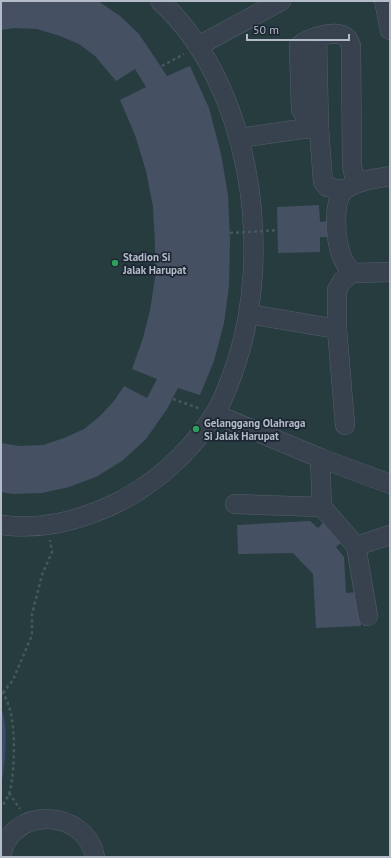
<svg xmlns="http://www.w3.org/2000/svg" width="391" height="858" font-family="'PT Sans',sans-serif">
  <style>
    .green { fill: #263c3f }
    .water { fill: #394c67 }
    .building { fill: #455162 }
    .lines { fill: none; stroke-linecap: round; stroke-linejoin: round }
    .minor-casing { stroke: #565f6c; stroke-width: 20 }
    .path { stroke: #44595c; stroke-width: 2.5; stroke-dasharray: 3 3; stroke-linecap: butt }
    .minor { stroke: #38414e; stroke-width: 19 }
    .path-bridge { stroke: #44595c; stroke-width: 2.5; stroke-dasharray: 3 3; stroke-linecap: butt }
    .leisure-dot { fill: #2e9e5b; stroke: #1d2633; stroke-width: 1.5 }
    .labels { text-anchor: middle; stroke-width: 3.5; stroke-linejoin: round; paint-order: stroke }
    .poi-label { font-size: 11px; font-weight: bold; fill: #b4bcc9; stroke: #1d2633; text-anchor: start }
  </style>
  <rect width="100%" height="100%" fill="#242f3e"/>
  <!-- green -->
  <rect class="green" x="1" y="1" width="389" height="856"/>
  <!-- water -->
  <path class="water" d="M1 709C9 722 5 770 1 785Z"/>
  <!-- building -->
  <g class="building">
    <polygon points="1,1 98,1 120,16 139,34 167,76 190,66 209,108 221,154 228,195 230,240 229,286 224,323 214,361 200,395 178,388 167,409 146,439 122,461 96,477 69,487 42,493 12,494 1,492 1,443 20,446 43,445 64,438 84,429 100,416 114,401 124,386 147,398 157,379 132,369 143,338 150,310 155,278 155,244 153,207 146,171 135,135 120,100 146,87 135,69 116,81 95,56 79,44 60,36 37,29 15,28 1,30"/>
    <polygon points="319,205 320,222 331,221 331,237 320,237 320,252 278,253 277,207"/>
    <polygon points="310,521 318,528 325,521 344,540 336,547 344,557 346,593 358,592 361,626 316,628 313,574 293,553 238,554 237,525"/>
  </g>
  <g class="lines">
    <!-- minor casing -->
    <g class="minor-casing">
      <g id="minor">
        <polyline points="384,1 390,30"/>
        <polyline points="317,38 319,129 323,182 327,187 344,190"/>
        <polyline points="198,46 281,1"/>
        <path d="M319 129 304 114 301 109 299 46C308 38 334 30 344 36 349 38 349 42 351 46L352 166 356 184"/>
        <polyline points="240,138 302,129 319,129"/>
        <path d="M352 273C349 268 344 263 342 257 336 242 331 200 346 189 357 180 376 179 390 176"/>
        <polyline points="249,314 337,329"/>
        <polyline points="215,414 320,458 390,484"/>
        <polyline points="345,425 337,329 337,290 342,281 352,273 390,272"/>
        <polyline points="320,458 322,507 356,546 368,616"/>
        <polyline points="235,504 322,507"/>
        <path d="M1 525C40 530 74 522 110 506 152 487 189 454 214 415 224 400 230 381 236 364 274 250 251 84 160 1"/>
        <polyline points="356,546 390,535"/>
        <path d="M1 857C9 806 85 807 95 857"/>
      </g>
    </g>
    <!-- path -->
    <g class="path">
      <polyline points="162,66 184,54"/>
      <polyline points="173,399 201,409"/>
      <path d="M1 692C18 707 15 770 10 791 8 797 4 803 1 808"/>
      <polyline points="3,693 13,680 32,635 32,614 42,575 52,552 50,540"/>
      <polyline points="9,793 20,809"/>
    </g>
    <!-- minor -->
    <use href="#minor" class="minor"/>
    <!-- path-bridge -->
    <polyline class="path-bridge" points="230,233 278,230"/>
  </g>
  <!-- markers -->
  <g class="leisure-dot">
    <circle cx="115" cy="263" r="4"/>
    <circle cx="196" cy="429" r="4"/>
  </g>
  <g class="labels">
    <!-- poi labels -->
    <g class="poi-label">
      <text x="123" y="261">Stadion Si<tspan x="123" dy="13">Jalak Harupat</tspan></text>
      <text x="204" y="427">Gelanggang Olahraga<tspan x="204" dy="13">Si Jalak Harupat</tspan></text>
    </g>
  </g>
  <!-- border -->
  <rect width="391" height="858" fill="none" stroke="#b4bcc9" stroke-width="4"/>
  <!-- scale -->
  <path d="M247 34v6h102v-6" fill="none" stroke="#b4bcc9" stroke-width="2"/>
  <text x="253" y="34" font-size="12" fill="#b4bcc9" stroke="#1d2633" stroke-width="3" paint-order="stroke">50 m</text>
</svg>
